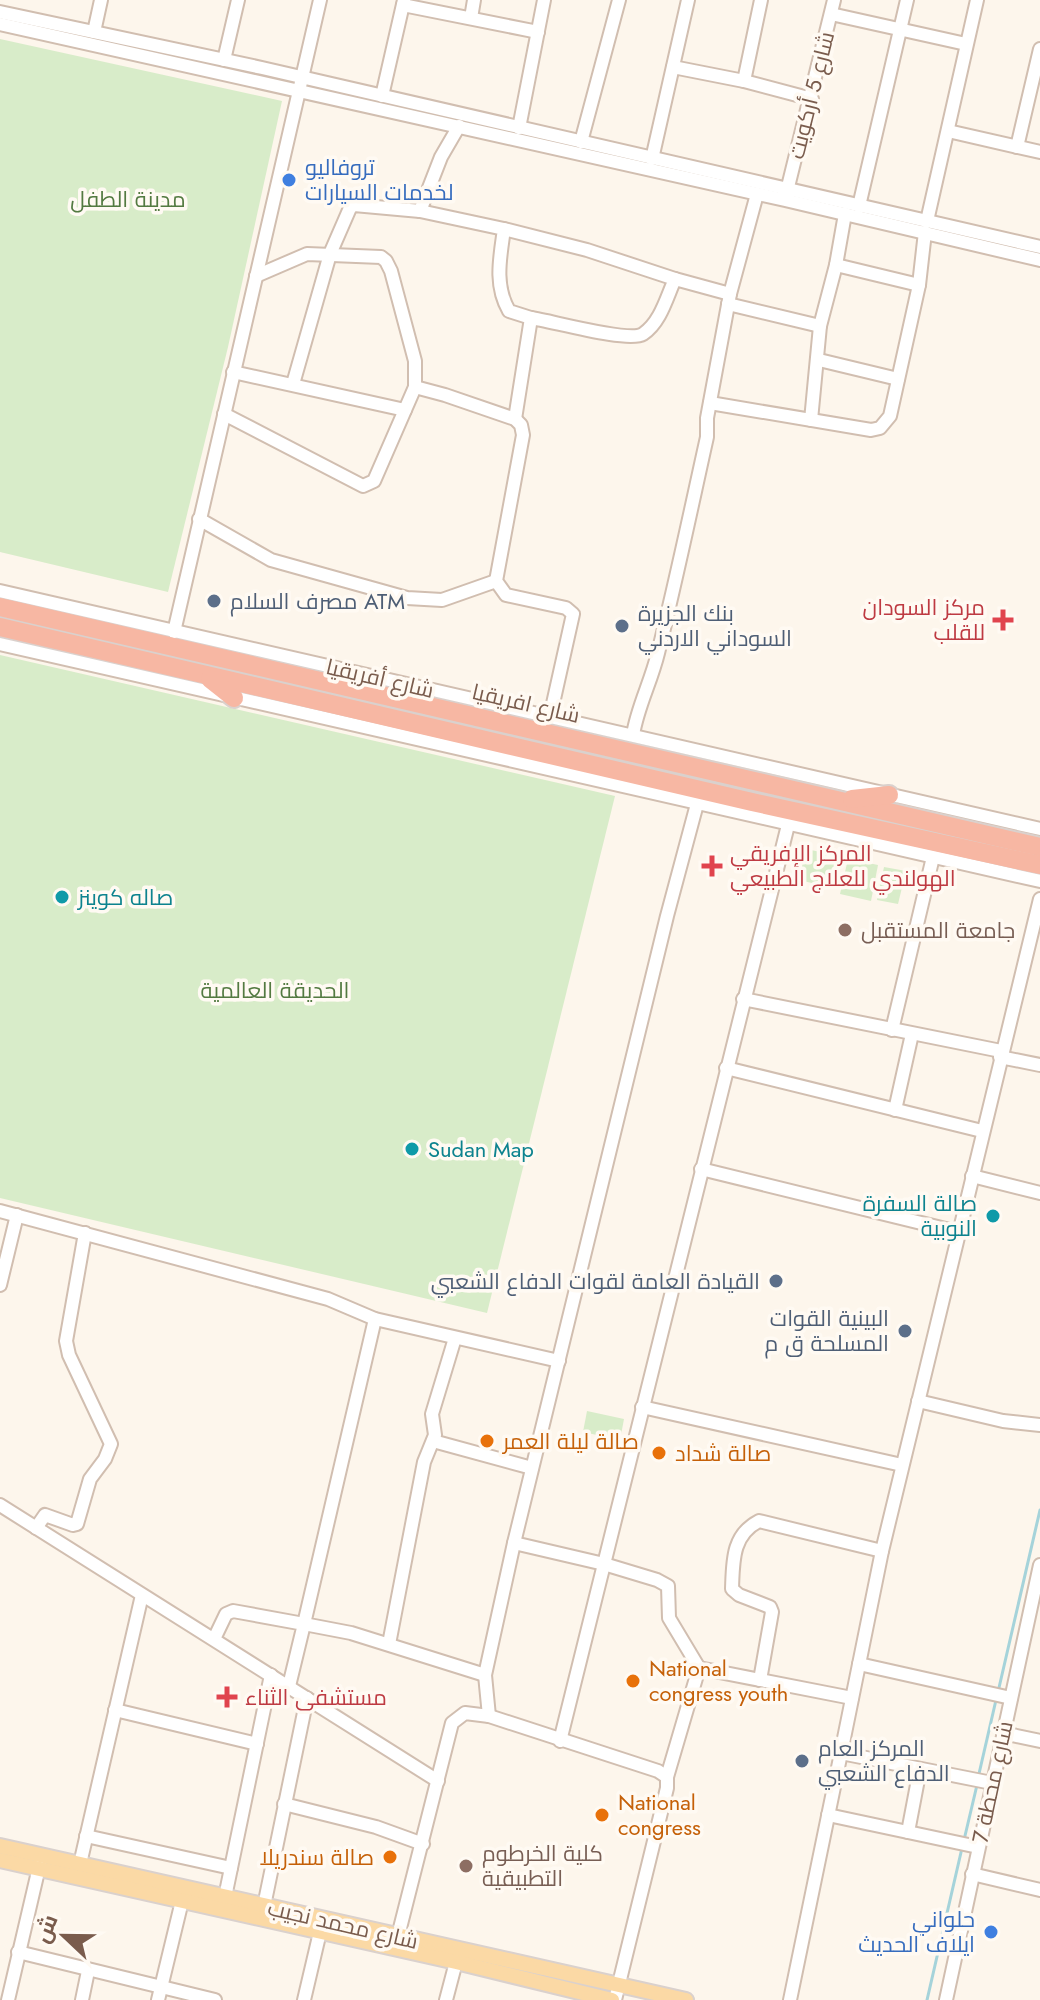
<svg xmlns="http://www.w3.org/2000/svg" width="1040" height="2000" font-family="Jost,Cairo,sans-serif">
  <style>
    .green { fill: #d8ecc9 }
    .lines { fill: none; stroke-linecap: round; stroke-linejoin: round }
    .stream { stroke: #a5d3da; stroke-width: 3 }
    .minor-casing { stroke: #d1beb0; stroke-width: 16 }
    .major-casing { stroke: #dad1cd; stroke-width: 18 }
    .highway-casing { stroke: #dad1cd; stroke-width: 22 }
    .minor { stroke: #fff; stroke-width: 12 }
    .major { stroke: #fbd9a5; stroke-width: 14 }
    .highway { stroke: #f7b7a3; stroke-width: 18 }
    .shop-dot { fill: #3f7fe0; stroke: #fffaf3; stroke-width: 3 }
    .service-dot { fill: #5c6f8a; stroke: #fffaf3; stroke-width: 3 }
    .health-dot { fill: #e0444e; stroke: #fffaf3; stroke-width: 3 }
    .culture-dot { fill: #0f9aa8; stroke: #fffaf3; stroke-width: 3 }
    .education-dot { fill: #8d6e63; stroke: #fffaf3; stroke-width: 3 }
    .food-dot { fill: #e8710a; stroke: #fffaf3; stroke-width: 3 }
    .labels { text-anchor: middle; stroke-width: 7; stroke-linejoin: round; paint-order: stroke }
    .street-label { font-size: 22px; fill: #7a5c4d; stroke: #fffaf3 }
    .shop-label { font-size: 22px; fill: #366cbe; stroke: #fffaf3; text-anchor: start }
    .park-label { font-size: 22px; fill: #537a41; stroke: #fffaf3 }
    .service-label { font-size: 22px; fill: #4e5e75; stroke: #fffaf3; text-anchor: start }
    .health-label { font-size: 22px; fill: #be3a42; stroke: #fffaf3; text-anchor: start }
    .culture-label { font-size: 22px; fill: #0d838f; stroke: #fffaf3; text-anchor: start }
    .education-label { font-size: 22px; fill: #785e54; stroke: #fffaf3; text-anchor: start }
    .food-label { font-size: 22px; fill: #c56008; stroke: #fffaf3; text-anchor: start }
  </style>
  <rect width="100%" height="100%" fill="#fdf6ec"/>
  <!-- green -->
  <g class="green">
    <polygon points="0,39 282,101 228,347 168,592 0,552"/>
    <polygon points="0,655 615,796 487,1313 0,1198"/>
    <polygon points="806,849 840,856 833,888 799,880"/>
    <polygon points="848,859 878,865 871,901 840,894"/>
    <polygon points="884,867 906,871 898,904 877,900"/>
    <polygon points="587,1411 624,1419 620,1440 583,1432"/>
  </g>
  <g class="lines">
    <!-- stream -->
    <g class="stream">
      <polyline points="998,1692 1040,1510"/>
      <polyline points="978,1778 996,1700"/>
      <polyline points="964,1840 977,1785"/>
      <polyline points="927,2000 962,1848"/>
    </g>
    <!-- minor casing -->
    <g class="minor-casing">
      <g id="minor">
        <polyline points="403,5 538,32"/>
        <polyline points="0,12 262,68 1040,247"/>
        <polyline points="831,14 966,44"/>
        <polyline points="471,18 474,0"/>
        <polyline points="0,24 785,200 1040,260"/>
        <polyline points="94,32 101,0"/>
        <polyline points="224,60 238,0"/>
        <polyline points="673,67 744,81 812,99"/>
        <polyline points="744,81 761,0"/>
        <polyline points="382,96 404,0"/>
        <path d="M459 126 441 157 420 211 504 229C500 258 494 285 509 311L531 318 515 419"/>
        <polyline points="519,128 544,0"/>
        <polyline points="948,131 1040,152"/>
        <polyline points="581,142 619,0"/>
        <polyline points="1017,147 1040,49"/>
        <polyline points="652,159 688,0"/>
        <polyline points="786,195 834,0"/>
        <polyline points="859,206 907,0"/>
        <polyline points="927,221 977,0"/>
        <polyline points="504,229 587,250 675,279"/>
        <polyline points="836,265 919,285"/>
        <polyline points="256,276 307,254 381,257 386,261 391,271 415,361 415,387 445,395 515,419 521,425 523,435 496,581 506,595 566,608 573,614 550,717"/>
        <polyline points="728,304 820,326"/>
        <path d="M531 318C552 321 629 343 643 334 661 322 667 296 675 279L730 294"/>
        <polyline points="819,360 898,379"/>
        <polyline points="233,372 405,410"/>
        <polyline points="293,384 330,254 350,208 354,205 420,211"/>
        <polyline points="710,403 871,430 880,428 890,416 919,285 925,232"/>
        <polyline points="224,414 363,486 374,481 415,387"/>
        <polyline points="811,420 820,326 836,265 845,214"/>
        <polyline points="199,519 271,560 407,598 442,600 496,581"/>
        <polyline points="0,591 1040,829"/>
        <polyline points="174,632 320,0"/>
        <polyline points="0,644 1040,881"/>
        <path d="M633 735C637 708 651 682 658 653 676 581 691 509 707 437V418L730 294 757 194"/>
        <polyline points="743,999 1001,1051"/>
        <polyline points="892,1030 933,857"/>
        <polyline points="1000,1057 1040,1065"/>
        <polyline points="726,1068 982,1131"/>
        <polyline points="895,1110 912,1034"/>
        <polyline points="701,1169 958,1232"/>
        <polyline points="972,1176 1040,1193"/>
        <polyline points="0,1211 328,1299 375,1319 559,1361"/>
        <polyline points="0,1285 17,1215"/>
        <polyline points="375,1319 304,1624 351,1633 485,1675"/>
        <polyline points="918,1401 1003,1421 1040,1425"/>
        <polyline points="642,1407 902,1465"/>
        <polyline points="433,1441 532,1468"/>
        <polyline points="0,1505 438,1781"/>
        <polyline points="36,1528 45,1515 73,1525 77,1524 90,1479 105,1459 111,1444 69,1355 66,1341 85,1233"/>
        <polyline points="514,1543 604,1564 657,1580 668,1586 669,1618 699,1668 667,1777"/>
        <polyline points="214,1639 226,1614 233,1611 304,1624 289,1686"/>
        <polyline points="389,1644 424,1462 435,1435 432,1414 455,1338"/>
        <polyline points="859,1664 1011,1698"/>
        <polyline points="699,1668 852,1698"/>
        <path d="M760 1680 772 1612 770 1607 739 1595 732 1589C733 1561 732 1535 759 1521L882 1551"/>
        <polyline points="115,1710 257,1744"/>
        <polyline points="489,1716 485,1675 514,1543 667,916 697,804"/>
        <polyline points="1003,1733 1040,1741"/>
        <polyline points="560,1741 788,825"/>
        <polyline points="992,1783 841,1753 882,1551 1040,899"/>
        <polyline points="284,1804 376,1827 423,1844"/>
        <polyline points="828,1815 978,1847"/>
        <polyline points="908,1832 920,1769"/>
        <polyline points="86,1836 231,1868"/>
        <polyline points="80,1864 142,1595"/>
        <polyline points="972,1874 1040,1890"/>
        <polyline points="225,1897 271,1675"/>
        <polyline points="264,1906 307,1698"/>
        <polyline points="398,1936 452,1723 465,1713 489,1716 658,1771 667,1777 667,1788 615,2000"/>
        <polyline points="18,1952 215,2000"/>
        <polyline points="8,2000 40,1863"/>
        <polyline points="82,2000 88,1971"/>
        <polyline points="158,2000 182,1901"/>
        <polyline points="304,2000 320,1932"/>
        <polyline points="446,2000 456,1962"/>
        <polyline points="790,2000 841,1753"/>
        <polyline points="946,2000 1040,1565"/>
      </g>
    </g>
    <!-- major casing -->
    <g class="major-casing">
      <g id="major">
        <polyline points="0,1846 686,2000"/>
        <polyline points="0,1860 456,1962 612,2000"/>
      </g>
    </g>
    <!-- highway casing -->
    <g class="highway-casing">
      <g id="highway">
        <polyline points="0,607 1040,847"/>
        <polyline points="0,627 752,802 1040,865"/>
        <polyline points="210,679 234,698"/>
        <polyline points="852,799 889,795"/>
      </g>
    </g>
    <!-- minor -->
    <use href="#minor" class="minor"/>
    <!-- major -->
    <use href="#major" class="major"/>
    <!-- highway -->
    <use href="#highway" class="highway"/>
  </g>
  <!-- markers -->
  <g class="shop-dot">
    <circle cx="289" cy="180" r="8"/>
    <circle cx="991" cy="1932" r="8"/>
  </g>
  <g class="service-dot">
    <circle cx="214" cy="601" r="8"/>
    <circle cx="622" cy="626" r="8"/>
    <circle cx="776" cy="1281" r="8"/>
    <circle cx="905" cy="1331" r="8"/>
    <circle cx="802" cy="1761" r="8"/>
  </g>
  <g class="health-dot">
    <path d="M999 608h8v8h8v8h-8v8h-8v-8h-8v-8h8z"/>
    <path d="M708 854h8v8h8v8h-8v8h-8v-8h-8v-8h8z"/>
    <path d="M223 1685h8v8h8v8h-8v8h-8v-8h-8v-8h8z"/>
  </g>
  <g class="culture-dot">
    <circle cx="62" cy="897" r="8"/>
    <circle cx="412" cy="1149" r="8"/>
    <circle cx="993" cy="1216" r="8"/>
  </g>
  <g class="education-dot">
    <circle cx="845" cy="930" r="8"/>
    <circle cx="466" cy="1866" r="8"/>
  </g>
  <g class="food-dot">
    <circle cx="487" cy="1441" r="8"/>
    <circle cx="659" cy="1453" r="8"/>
    <circle cx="633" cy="1681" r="8"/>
    <circle cx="602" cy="1815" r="8"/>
    <circle cx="390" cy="1857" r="8"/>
  </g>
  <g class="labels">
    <!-- street labels -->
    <g class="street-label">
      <text transform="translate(811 95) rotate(-76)" y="8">شارع 5 أركويت</text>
      <text transform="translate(380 678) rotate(13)" y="8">شارع أفريقيا</text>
      <text transform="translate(526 703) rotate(13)" y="8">شارع افريقيا</text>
      <text transform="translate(992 1782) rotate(-78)" y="8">شارع محطة 7</text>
      <text transform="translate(343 1924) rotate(13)" y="8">شارع محمد نجيب</text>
    </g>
    <!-- shop labels -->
    <g class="shop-label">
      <text x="305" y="175">تروفاليو<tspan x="305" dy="25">لخدمات السيارات</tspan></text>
      <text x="975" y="1927" text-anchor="end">حلواني<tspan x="975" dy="25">ايلاف الحديث</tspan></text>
    </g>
    <!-- park labels -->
    <g class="park-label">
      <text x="128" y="207">مدينة الطفل</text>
      <text x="275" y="998">الحديقة العالمية</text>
    </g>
    <!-- service labels -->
    <g class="service-label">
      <text x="230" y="609">مصرف السلام ATM</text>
      <text x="638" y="621">بنك الجزيرة<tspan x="638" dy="25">السوداني الاردني</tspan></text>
      <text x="760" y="1289" text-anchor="end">القيادة العامة لقوات الدفاع الشعبي</text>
      <text x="889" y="1326" text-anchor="end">البينية القوات<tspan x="889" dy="25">المسلحة ق م</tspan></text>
      <text x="818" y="1756">المركز العام<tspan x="818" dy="25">الدفاع الشعبي</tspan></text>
    </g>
    <!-- health labels -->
    <g class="health-label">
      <text x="985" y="615" text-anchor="end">مركز السودان<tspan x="985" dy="25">للقلب</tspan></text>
      <text x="730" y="861">المركز الإفريقي<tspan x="730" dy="25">الهولندي للعلاج الطبيعي</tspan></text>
      <text x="245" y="1705">مستشفى الثناء</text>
    </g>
    <!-- culture labels -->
    <g class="culture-label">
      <text x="78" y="905">صاله كوينز</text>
      <text x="428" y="1157">Sudan Map</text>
      <text x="977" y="1211" text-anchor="end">صالة السفرة<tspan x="977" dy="25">النوبية</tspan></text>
    </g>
    <!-- education labels -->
    <g class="education-label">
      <text x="861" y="938">جامعة المستقبل</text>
      <text x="482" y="1861">كلية الخرطوم<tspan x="482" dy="25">التطبيقية</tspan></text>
    </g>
    <!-- food labels -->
    <g class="food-label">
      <text x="503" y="1449">صالة ليلة العمر</text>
      <text x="675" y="1461">صالة شداد</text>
      <text x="649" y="1676">National<tspan x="649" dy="25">congress youth</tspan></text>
      <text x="618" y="1810">National<tspan x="618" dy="25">congress</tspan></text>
      <text x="374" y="1865" text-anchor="end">صالة سندريلا</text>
    </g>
  </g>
  <!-- north arrow -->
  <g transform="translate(64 1936) rotate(292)" stroke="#fffaf3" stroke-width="6" paint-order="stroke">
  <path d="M0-6L14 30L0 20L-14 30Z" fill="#7a5c4d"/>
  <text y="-12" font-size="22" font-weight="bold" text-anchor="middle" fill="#7a5c4d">ش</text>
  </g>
</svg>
